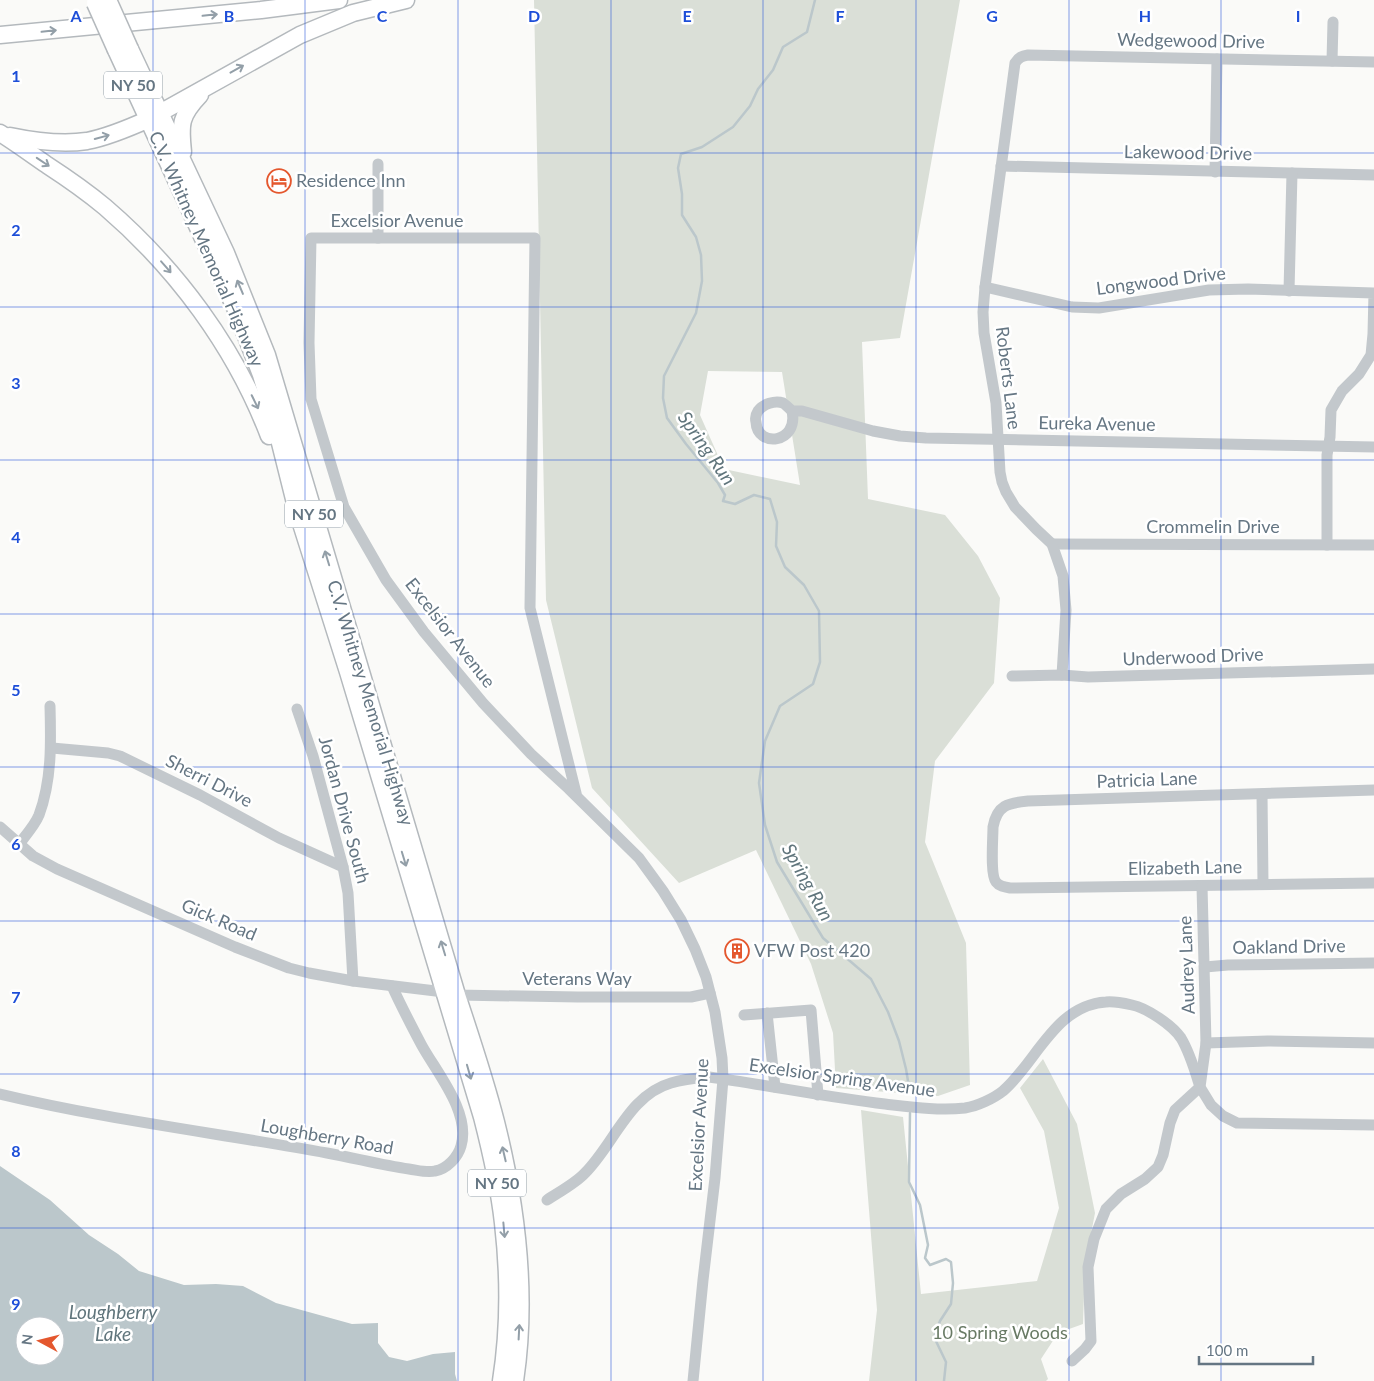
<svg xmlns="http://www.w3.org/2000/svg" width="1374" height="1381" font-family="Lato,sans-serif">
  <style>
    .green { fill: #dadfd7; fill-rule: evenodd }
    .water { fill: #bbc7cb; fill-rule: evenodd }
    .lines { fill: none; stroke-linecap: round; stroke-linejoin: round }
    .stream { stroke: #bbc7cb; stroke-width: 2.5 }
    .highway-casing { stroke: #b4b9bd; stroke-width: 19 }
    .minor { stroke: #c3c8cc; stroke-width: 11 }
    .highway { stroke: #fff; stroke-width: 16 }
    .highway-bridge-casing { stroke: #b4b9bd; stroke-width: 19; stroke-linecap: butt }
    .highway-bridge { stroke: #fff; stroke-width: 16 }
    .oneway { stroke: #939fa8 }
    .grid { fill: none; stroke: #1d4ed8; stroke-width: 1; stroke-opacity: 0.55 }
    .labels { text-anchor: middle; stroke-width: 5; stroke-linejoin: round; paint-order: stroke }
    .shield { fill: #fff; stroke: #939fa8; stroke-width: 1 }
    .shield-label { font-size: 16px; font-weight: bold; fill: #657683 }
    .street-label { font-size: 18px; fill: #657683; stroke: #fff }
    .poi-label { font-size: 18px; fill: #657683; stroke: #fff; text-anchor: start }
    .park-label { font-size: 18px; fill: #687a64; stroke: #fff }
    .water-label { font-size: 19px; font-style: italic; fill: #60757c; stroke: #fff }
    .grid-label { font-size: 16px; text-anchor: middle; font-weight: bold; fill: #1d4ed8; stroke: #fff; stroke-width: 5; stroke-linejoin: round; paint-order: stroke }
  </style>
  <rect width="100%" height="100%" fill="#fafaf8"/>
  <!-- green -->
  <g class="green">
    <path d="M534 0H960L900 338 862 342 868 499 945 515 978 556 1000 598 994 683 935 761 925 842 966 943 970 1085 938 1096 836 1088 833 1033 811 964 756 850 679 883 592 788 546 600ZM708 371 782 372 800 485 724 469 700 415Z"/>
    <polygon points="1043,1059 1077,1124 1095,1213 1085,1265 1083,1324 1058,1333 1041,1359 1048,1379 1046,1381 869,1381 877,1310 861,1110 903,1117 921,1294 1037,1281 1059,1208 1044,1131 1020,1088"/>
  </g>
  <!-- water -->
  <path class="water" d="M0 1166 50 1200 89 1235 118 1254 139 1271 184 1285 216 1284 243 1286 276 1303 352 1324 378 1323V1343L389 1357 407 1361 433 1354 455 1352V1374L457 1381H0ZM25 1326H55V1356H25Z"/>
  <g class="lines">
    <!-- stream -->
    <g class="stream">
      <polyline points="815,0 807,32 783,47 773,70 758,89 750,106 733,127 702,147 681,154 678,168 682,194 682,215 696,237 701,255 702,281 696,313 664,376 663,398 667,418 686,444 718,483 725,495 723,501 735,504 754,495 770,499 777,522 776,546 785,567 804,585 819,611 820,662 813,684 780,706 765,741 759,783 765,825 777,862 823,938 871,979 888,1012 899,1041 906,1069 910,1093"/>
      <polyline points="910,1113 909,1182 920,1205 928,1245 925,1258 930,1265 946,1259 951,1262 953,1283 951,1304 940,1321 934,1337 946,1362 944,1381"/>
    </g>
    <!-- highway casing -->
    <g class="highway-casing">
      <g id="highway">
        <polyline points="0,35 261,10 339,0"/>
        <path d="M130 49 226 253 267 355 457 995C471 1037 485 1079 496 1122 517 1206 528 1295 515 1381"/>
        <path d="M116 50 219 273 236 310 261 375 272 411 297 511 348 672 482 1117C491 1152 499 1187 503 1223 509 1275 509 1330 501 1381"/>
        <path d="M0 133C16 143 31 154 47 165 67 178 87 192 105 207 176 268 235 347 269 436"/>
        <path d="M10 136C34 141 61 145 87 141 108 137 129 128 149 119L300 35 353 13 406 0"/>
        <path d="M183 152C180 124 180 116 200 95"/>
      </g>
    </g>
    <!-- minor -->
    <g class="minor">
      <polyline points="1332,61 1333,22"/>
      <polyline points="378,164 378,238"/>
      <polyline points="1001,166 1374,175"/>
      <polyline points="1215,172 1217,59"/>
      <polyline points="985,287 1072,307 1099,308 1209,290 1248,289 1374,293 1373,334 1371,355 1359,374 1342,391 1331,410 1330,437 1327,455 1327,545"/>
      <polyline points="1289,291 1292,173"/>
      <path d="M792 411C799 444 757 448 756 422 755 418 756 414 758 411 763 404 775 400 783 403 786 405 790 409 792 411H802L873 431 900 436 926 438 1374 447"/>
      <polyline points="1052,544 1374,545"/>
      <path d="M1062 675 1066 610 1063 576 1052 544 1036 529 1015 507 1006 492 1002 482 1000 472 996 403 984 333 983 312 985 287 1015 63C1019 57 1022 56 1028 55L1374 62"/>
      <polyline points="1012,676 1062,675 1088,677 1374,669"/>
      <polyline points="297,709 313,756 343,867 348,893 353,981"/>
      <polyline points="52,748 108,753 120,756 200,795 279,838 343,867"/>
      <path d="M1374 790 1028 801C1008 803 997 805 993 827 993 838 990 875 996 882 999 886 1004 887 1010 888L1374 883"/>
      <polyline points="1262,794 1263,884"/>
      <polyline points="577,797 530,608 535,238 311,238 309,343 311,399 344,507 386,580 424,632 483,703 531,754 569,789 639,858 663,891 681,920 695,949 706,977 715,1012 722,1058 723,1079 715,1178 703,1280 693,1381"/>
      <polyline points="0,827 33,856 57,869 235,947 289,968 309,973 353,981 444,992 457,995 578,997 691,997 710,993"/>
      <path d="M19 844C26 835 35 825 39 815 52 780 51 742 50 706"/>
      <polyline points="1202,886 1206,1043 1200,1087 1211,1105 1223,1116 1237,1123 1374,1125"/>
      <polyline points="1205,967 1228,965 1374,963"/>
      <polyline points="767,1013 775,1087"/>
      <polyline points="744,1015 811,1010 818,1095"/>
      <polyline points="1206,1043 1268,1041 1374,1043"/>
      <path d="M0 1094C108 1120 218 1133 327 1153 355 1158 381 1165 409 1169 417 1170 427 1173 435 1171 447 1169 458 1157 461 1146 471 1112 436 1072 421 1044 411 1025 401 1006 392 986"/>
      <path d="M547 1200C559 1192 576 1183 585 1173 614 1144 629 1095 671 1083 684 1079 697 1078 709 1077 768 1085 826 1097 885 1104 911 1107 939 1111 965 1108 977 1106 993 1099 1003 1091 1036 1063 1055 1005 1106 1002 1114 1001 1123 1003 1132 1005 1147 1008 1172 1025 1181 1038 1190 1053 1195 1071 1200 1087L1175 1110 1170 1123 1163 1155 1158 1167 1145 1179 1121 1194 1106 1209 1094 1239 1088 1267 1091 1341 1085 1349 1072 1361"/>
    </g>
    <!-- highway -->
    <use href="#highway" class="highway"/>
    <!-- highway-bridge casing -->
    <g class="highway-bridge-casing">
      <g id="highway-bridge">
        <polyline points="109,2 130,49"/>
        <polyline points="95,3 116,50"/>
      </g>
    </g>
    <!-- highway-bridge -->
    <use href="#highway-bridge" class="highway-bridge"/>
  </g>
  <!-- one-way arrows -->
  <defs><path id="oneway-shaft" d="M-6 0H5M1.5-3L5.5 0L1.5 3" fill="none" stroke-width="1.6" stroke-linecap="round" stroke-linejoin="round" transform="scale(1.25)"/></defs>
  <g class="oneway">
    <use href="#oneway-shaft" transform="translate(210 15) rotate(-6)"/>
    <use href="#oneway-shaft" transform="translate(49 31) rotate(-6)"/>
    <use href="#oneway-shaft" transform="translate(237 69) rotate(-29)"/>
    <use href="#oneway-shaft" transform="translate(102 137) rotate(-15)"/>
    <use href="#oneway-shaft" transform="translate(43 162) rotate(34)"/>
    <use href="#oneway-shaft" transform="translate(166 267) rotate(49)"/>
    <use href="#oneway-shaft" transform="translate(240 287) rotate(-113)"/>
    <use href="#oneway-shaft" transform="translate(255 402) rotate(64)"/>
    <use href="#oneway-shaft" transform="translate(327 558) rotate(-107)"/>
    <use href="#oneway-shaft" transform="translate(404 859) rotate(73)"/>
    <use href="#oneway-shaft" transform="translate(443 948) rotate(-107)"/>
    <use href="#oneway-shaft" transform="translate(469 1072) rotate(74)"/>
    <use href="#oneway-shaft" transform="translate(504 1154) rotate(-103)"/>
    <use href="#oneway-shaft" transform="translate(504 1230) rotate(85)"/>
    <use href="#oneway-shaft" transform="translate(519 1332) rotate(-87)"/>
  </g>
  <!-- grid -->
  <path class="grid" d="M153 0V1381M305 0V1381M458 0V1381M611 0V1381M763 0V1381M916 0V1381M1069 0V1381M1221 0V1381M0 153H1374M0 307H1374M0 460H1374M0 614H1374M0 767H1374M0 921H1374M0 1074H1374M0 1228H1374"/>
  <!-- icons -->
  <defs>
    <g id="hotel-ring" transform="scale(1.25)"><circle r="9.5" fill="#fff" stroke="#e4572e" stroke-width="1.5"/><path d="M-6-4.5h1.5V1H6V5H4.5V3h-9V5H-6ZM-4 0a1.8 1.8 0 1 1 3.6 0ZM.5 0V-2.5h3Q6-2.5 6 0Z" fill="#e4572e"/></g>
    <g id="building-ring" transform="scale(1.25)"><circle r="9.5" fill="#fff" stroke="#e4572e" stroke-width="1.5"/><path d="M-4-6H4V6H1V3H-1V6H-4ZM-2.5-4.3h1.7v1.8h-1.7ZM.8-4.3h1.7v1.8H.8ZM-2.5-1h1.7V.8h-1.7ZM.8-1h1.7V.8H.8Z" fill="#e4572e"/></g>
  </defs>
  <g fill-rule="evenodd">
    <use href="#hotel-ring" x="279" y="181"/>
    <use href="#building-ring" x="737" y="951"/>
  </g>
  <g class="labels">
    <!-- shield labels -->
    <g class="shield">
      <rect x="104" y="71.5" width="58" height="27" rx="4"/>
      <rect x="285" y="500.5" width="58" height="27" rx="4"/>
      <rect x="468" y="1169.5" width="58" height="27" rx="4"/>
    </g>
    <g class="shield-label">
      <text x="133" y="91">NY 50</text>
      <text x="314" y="520">NY 50</text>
      <text x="497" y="1189">NY 50</text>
    </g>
    <!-- street labels -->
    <g class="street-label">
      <text transform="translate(1191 41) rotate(1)" y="6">Wedgewood Drive</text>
      <text transform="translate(1188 153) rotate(1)" y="6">Lakewood Drive</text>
      <text x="397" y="227">Excelsior Avenue</text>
      <text transform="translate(206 249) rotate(66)" y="6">C.V. Whitney Memorial Highway</text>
      <text transform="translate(1161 281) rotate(-7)" y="6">Longwood Drive</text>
      <text transform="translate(1008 378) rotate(83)" y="6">Roberts Lane</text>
      <text transform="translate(1097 424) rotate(1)" y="6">Eureka Avenue</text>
      <text x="1213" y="533">Crommelin Drive</text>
      <text transform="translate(450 633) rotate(52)" y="6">Excelsior Avenue</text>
      <text transform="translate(1193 657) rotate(-2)" y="6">Underwood Drive</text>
      <text transform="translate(370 703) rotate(73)" y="6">C.V. Whitney Memorial Highway</text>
      <text transform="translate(1147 780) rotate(-2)" y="6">Patricia Lane</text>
      <text transform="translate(209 781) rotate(27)" y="6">Sherri Drive</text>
      <text transform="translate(344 810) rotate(75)" y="6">Jordan Drive South</text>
      <text transform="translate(1185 868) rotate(-1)" y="6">Elizabeth Lane</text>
      <text transform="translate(219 920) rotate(23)" y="6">Gick Road</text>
      <text transform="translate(1289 947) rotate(-1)" y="6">Oakland Drive</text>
      <text transform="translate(1187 965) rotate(-92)" y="6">Audrey Lane</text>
      <text x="577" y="985">Veterans Way</text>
      <text transform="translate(842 1078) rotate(8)" y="6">Excelsior Spring Avenue</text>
      <text transform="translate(699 1125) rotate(-87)" y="6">Excelsior Avenue</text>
      <text transform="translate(327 1137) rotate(10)" y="6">Loughberry Road</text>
    </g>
    <!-- poi labels -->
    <g class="poi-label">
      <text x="296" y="187">Residence Inn</text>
      <text x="754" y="957">VFW Post 420</text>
    </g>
    <!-- park labels -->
    <g class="park-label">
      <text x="1000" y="1339">10 Spring Woods</text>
    </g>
    <!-- water labels -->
    <g class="water-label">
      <text transform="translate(707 448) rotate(55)" y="7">Spring Run</text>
      <text transform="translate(808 882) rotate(61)" y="7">Spring Run</text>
      <text x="113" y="1319">Loughberry<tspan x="113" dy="22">Lake</tspan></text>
    </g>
  </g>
  <g class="grid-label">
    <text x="76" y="22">A</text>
    <text x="229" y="22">B</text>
    <text x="382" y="22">C</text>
    <text x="534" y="22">D</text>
    <text x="687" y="22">E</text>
    <text x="840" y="22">F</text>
    <text x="992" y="22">G</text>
    <text x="1145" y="22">H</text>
    <text x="1298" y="22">I</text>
    <text x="16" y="82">1</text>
    <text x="16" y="236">2</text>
    <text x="16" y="389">3</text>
    <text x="16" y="543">4</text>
    <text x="16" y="696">5</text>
    <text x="16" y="850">6</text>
    <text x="16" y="1003">7</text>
    <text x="16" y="1157">8</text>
    <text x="16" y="1310">9</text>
  </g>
  <!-- north arrow -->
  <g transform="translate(40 1341) rotate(277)"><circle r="24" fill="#ffffff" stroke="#c1c8cd"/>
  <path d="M0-4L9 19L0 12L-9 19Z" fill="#e4572e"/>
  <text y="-8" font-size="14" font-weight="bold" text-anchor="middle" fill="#657683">N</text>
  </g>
  <!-- scale -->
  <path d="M1199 1356v8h114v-8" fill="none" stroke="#657683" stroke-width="2.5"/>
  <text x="1206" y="1356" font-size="15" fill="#657683" stroke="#ffffff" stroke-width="4" paint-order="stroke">100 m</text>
</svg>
